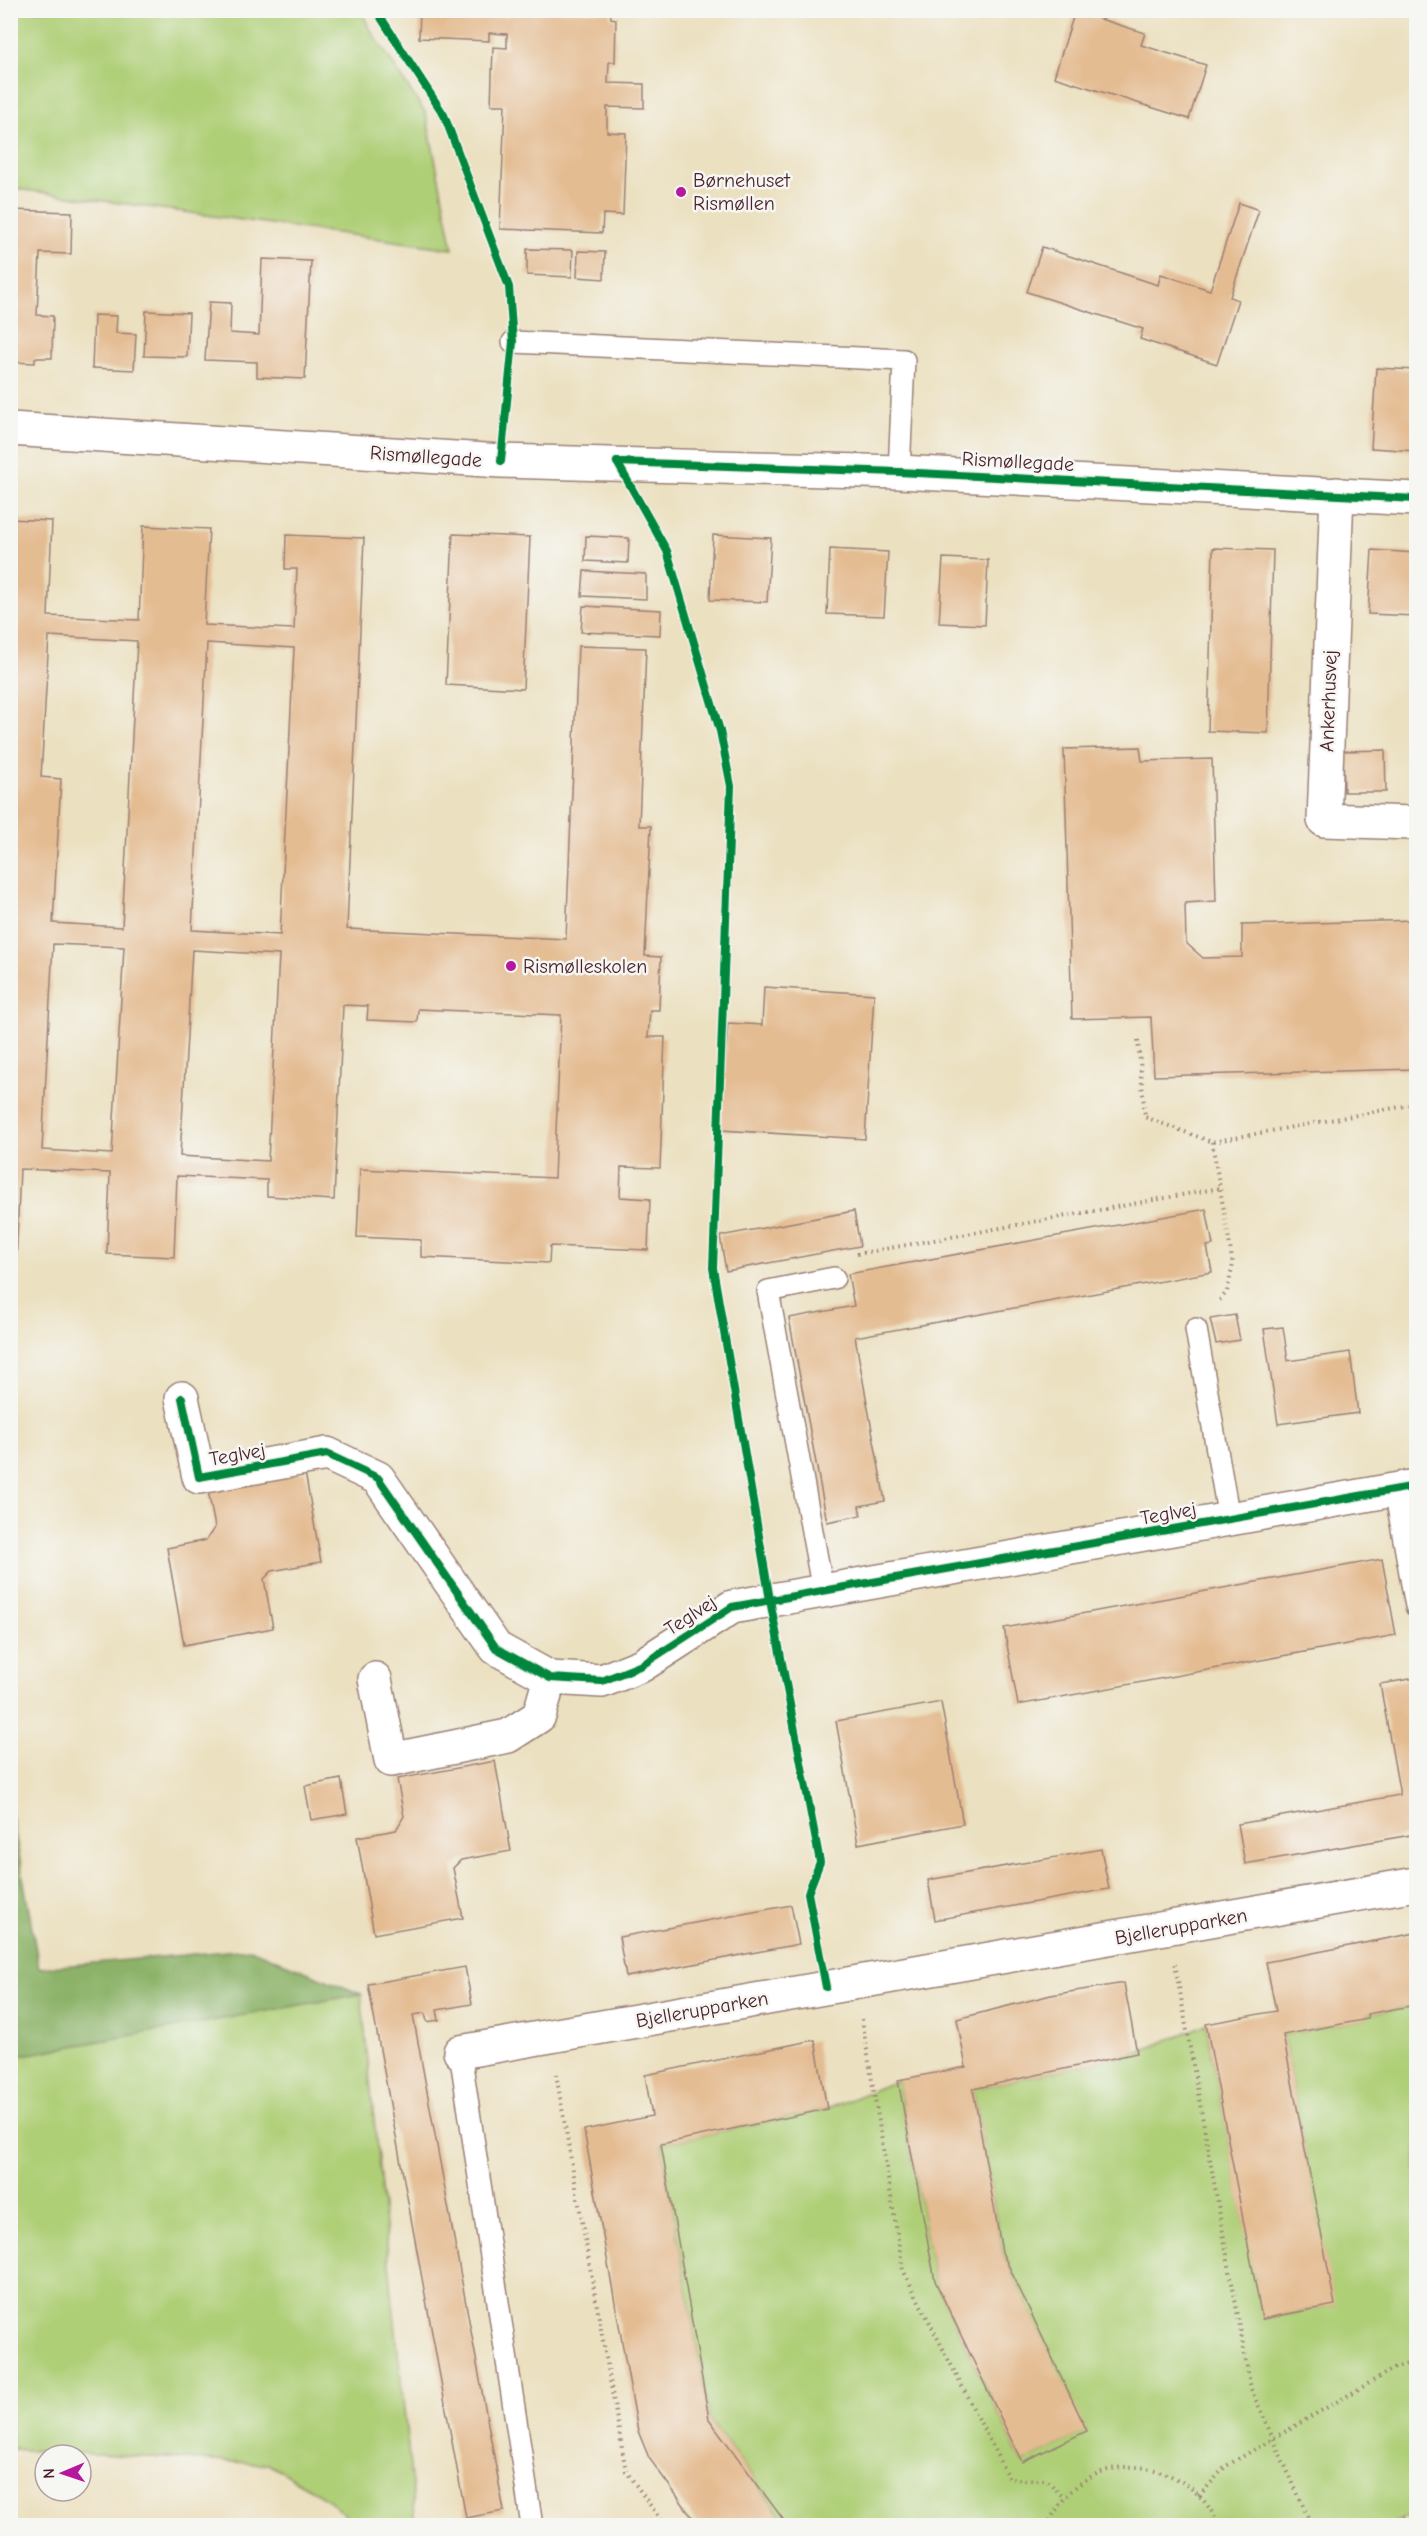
<svg xmlns="http://www.w3.org/2000/svg" width="1427" height="2536" font-family="'Comic Neue',sans-serif">
  <style>
    .green { fill: #afcf77; stroke: #7c7751; stroke-width: 1.5 }
    .forest { fill: #8bb268; stroke: #6a684a; stroke-width: 1.5 }
    .building { fill: #e4bc92; fill-rule: evenodd }
    .lines { fill: none; stroke-linecap: round; stroke-linejoin: round }
    .service-casing { stroke: #9a8076; stroke-width: 24 }
    .minor-casing { stroke: #9a8076; stroke-width: 36 }
    .path { stroke: #9a8076; stroke-width: 4; stroke-dasharray: 1.5 4.5; stroke-linecap: butt }
    .service { stroke: #fff; stroke-width: 21 }
    .minor { stroke: #fff; stroke-width: 33 }
    .cycleway-casing { stroke: #f6f6f2; stroke-width: 11 }
    .cycleway { stroke: #00873e; stroke-width: 8 }
    .poi-dot { fill: #b5179e; stroke: #f6f6f2; stroke-width: 2 }
    .labels { text-anchor: middle; stroke-width: 5; stroke-linejoin: round; paint-order: stroke }
    .poi-label { font-size: 20px; fill: #4a1f2b; stroke: #f6f6f2; text-anchor: start }
    .street-label { font-size: 20px; fill: #4a1f2b; stroke: #f6f6f2 }
  </style>
  <rect width="100%" height="100%" fill="#f6f6f2"/>
  <filter id="ink" filterUnits="userSpaceOnUse"><feTurbulence type="fractalNoise" baseFrequency=".0167" numOctaves="2"/><feDisplacementMap in="SourceGraphic" scale="12" xChannelSelector="R" yChannelSelector="G"/><feConvolveMatrix kernelMatrix="1 2 1 2 8 2 1 2 1" color-interpolation-filters="sRGB"/></filter>
  <filter id="wash" filterUnits="userSpaceOnUse"><feTurbulence type="fractalNoise" baseFrequency=".008" numOctaves="4" result="noise"/><feDisplacementMap in="SourceGraphic" scale="24" xChannelSelector="R" yChannelSelector="G"/><feGaussianBlur stdDeviation="1.35" result="paint"/><feColorMatrix in="noise" values="0 0 0 0 0 0 0 0 0 0 0 0 0 0 0 0 0 1.4 0 .05"/><feComposite in="paint" operator="in"/></filter>
  <g filter="url(#wash)">
    <rect width="100%" height="100%" fill="#ebe0c0"/>
    <!-- green -->
    <g class="green">
      <polygon points="11,10 362,11 368,26 426,114 453,249 11,188"/>
      <polygon points="361,1994 416,2525 356,2525 329,2500 268,2464 11,2449 10,2057"/>
      <polygon points="1416,2005 1416,2512 1389,2526 788,2525 709,2419 661,2144 827,2109 898,2080 935,2281 1022,2462 1086,2431 1002,2252 973,2089 1137,2053 1206,2024 1263,2319 1334,2305 1283,2035 1367,2019 1367,2014"/>
    </g>
    <!-- forest -->
    <polygon class="forest" points="10,1804 39,1968 250,1949 361,1994 11,2057"/>
    <g id="blocks">
      <!-- building -->
      <g class="building">
        <polygon points="420,10 490,10 490,16 508,17 508,10 610,12 611,18 616,19 615,62 609,62 608,83 644,84 644,108 607,107 607,132 626,133 623,215 603,214 602,233 500,229 505,105 491,105 493,47 507,48 507,34 489,33 489,41 419,38"/>
        <polygon points="1075,11 1145,33 1141,45 1206,65 1189,119 1054,77"/>
        <polygon points="1239,203 1259,210 1230,297 1238,300 1217,364 1140,339 1143,329 1027,292 1042,247 1158,285 1161,274 1210,290"/>
        <polygon points="10,210 72,212 71,254 40,253 37,315 53,316 52,358 35,358 35,363 10,362"/>
        <polygon points="527,249 573,250 572,277 527,275"/>
        <polygon points="578,251 605,252 604,279 577,277"/>
        <polygon points="262,259 311,261 305,379 257,377 257,362 205,360 209,302 231,303 230,333 259,335"/>
        <polygon points="146,311 189,313 187,357 144,356"/>
        <polygon points="94,315 117,316 116,333 136,334 134,370 92,368"/>
        <polygon points="1376,368 1416,370 1416,451 1371,448"/>
        <path d="M10 519 52 521 48 616 139 620 143 526 209 529 204 625 294 629 297 569H285L286 535 364 538 347 929 566 939 578 646 646 648 639 826H651L645 956 661 957 659 1010H650L648 1037H665L660 1168 621 1167 620 1197 650 1199 648 1250 550 1246 549 1263 421 1257V1240L357 1237 360 1169 554 1178 561 1015 418 1009 417 1022 367 1020 368 1006 343 1005 334 1200 267 1196V1180L177 1176 174 1257 107 1254 110 1173 20 1169 16 1265 10 1264ZM49 636 137 641 122 927 53 923 61 779 41 777ZM207 643 294 648 280 935 192 930ZM53 944 124 947 112 1154 42 1150ZM192 950 279 955 268 1161 180 1156Z"/>
        <polygon points="453,534 530,537 523,689 446,685"/>
        <polygon points="713,535 771,538 767,602 710,600"/>
        <polygon points="586,536 629,538 628,563 585,561"/>
        <polygon points="1213,548 1273,550 1268,733 1208,731"/>
        <polygon points="830,549 888,552 884,616 827,614"/>
        <polygon points="1372,550 1416,553 1416,616 1368,614"/>
        <polygon points="943,558 988,560 985,625 939,623"/>
        <polygon points="584,571 646,574 646,599 582,596"/>
        <polygon points="583,606 661,610 660,635 581,632"/>
        <polygon points="1140,747 1142,761 1212,759 1216,901 1185,903 1186,943 1203,958 1242,957 1242,925 1416,920 1416,1069 1154,1076 1151,1017 1072,1019 1064,749"/>
        <polygon points="1385,750 1386,792 1344,792 1343,751"/>
        <polygon points="764,987 874,994 865,1139 721,1130 728,1023 762,1025"/>
        <polygon points="1206,1209 1213,1245 1207,1246 1212,1272 855,1337 885,1501 859,1506 861,1515 827,1522 789,1318 854,1306 848,1274"/>
        <polygon points="854,1211 860,1246 726,1271 720,1236"/>
        <polygon points="1235,1315 1240,1340 1216,1344 1210,1319"/>
        <polygon points="1283,1327 1288,1361 1350,1352 1358,1413 1278,1424 1264,1329"/>
        <polygon points="305,1472 321,1562 272,1571 264,1579 273,1628 184,1645 167,1548 206,1540 215,1527 208,1490"/>
        <polygon points="1382,1559 1396,1635 1018,1705 1004,1628"/>
        <polygon points="1416,1678 1416,1834 1245,1864 1238,1824 1400,1795 1380,1684"/>
        <polygon points="941,1702 963,1824 858,1844 836,1721"/>
        <polygon points="495,1761 511,1851 461,1860 453,1868 463,1918 374,1934 357,1837 396,1830 404,1816 397,1779"/>
        <polygon points="341,1779 347,1814 311,1820 305,1786"/>
        <polygon points="1101,1849 1109,1889 935,1920 928,1880"/>
        <polygon points="791,1905 799,1944 626,1977 619,1937"/>
        <polygon points="1416,1933 1416,2005 1367,2014 1368,2019 1283,2035 1335,2305 1262,2319 1206,2024 1276,2011 1266,1962"/>
        <polygon points="465,1967 472,2004 437,2010 439,2020 427,2022 425,2013 413,2015 504,2511 466,2518 368,1984"/>
        <polygon points="1124,1983 1137,2053 973,2089 1002,2252 1087,2431 1022,2462 935,2281 898,2080 966,2067 957,2019 1051,1995"/>
        <polygon points="815,2040 827,2109 661,2144 709,2419 788,2526 699,2526 649,2458 638,2431 584,2130 652,2116 645,2075"/>
      </g>
    </g>
  </g>
  <g filter="url(#ink)">
    <use href="#blocks" fill-opacity="0" stroke="#9a8076" stroke-width="1.5"/>
    <g class="lines">
      <!-- service casing -->
      <g class="service-casing">
        <g id="service">
          <polyline points="513,342 904,360 899,472"/>
          <polyline points="1196,1329 1229,1519"/>
          <polyline points="1395,1490 1416,1606"/>
          <polyline points="823,1591 768,1291 834,1278"/>
          <polyline points="460,2052 532,2526"/>
        </g>
      </g>
      <!-- minor casing -->
      <g class="minor-casing">
        <g id="minor">
          <polyline points="10,429 501,461 899,472 1416,499"/>
          <polyline points="1337,494 1324,820 1412,823"/>
          <polyline points="182,1398 199,1477 327,1454 378,1478 496,1648 550,1678 602,1681 642,1665 732,1607 1416,1486"/>
          <polyline points="375,1679 391,1760 508,1736 539,1716 550,1678"/>
          <polyline points="460,2052 1416,1884"/>
        </g>
      </g>
      <!-- path -->
      <g class="path">
        <polyline points="1138,1040 1145,1117 1212,1142 1416,1104"/>
        <polyline points="1212,1142 1233,1264 1227,1292 1217,1303"/>
        <polyline points="857,1254 1220,1188"/>
        <polyline points="1175,1964 1251,2389 1312,2526"/>
        <polyline points="862,2019 903,2270 1009,2479 1047,2480 1064,2498"/>
        <polyline points="556,2074 626,2471 665,2526"/>
        <polyline points="1199,2496 1226,2466 1395,2368 1416,2361"/>
        <path d="M1047 2526C1056 2509 1065 2494 1081 2483 1128 2448 1198 2473 1219 2526"/>
        <polyline points="1389,2526 1416,2512"/>
      </g>
      <!-- service -->
      <use href="#service" class="service"/>
      <!-- minor -->
      <use href="#minor" class="minor"/>
      <!-- cycleway casing -->
      <g class="cycleway-casing">
        <g id="cycleway">
          <polyline points="376,10 444,115 509,287 513,342 501,461"/>
          <polyline points="617,462 667,551 720,731 731,786 713,1268 770,1600 820,1862 808,1893 826,1987"/>
          <polyline points="617,462 899,472 1416,499"/>
          <polyline points="182,1398 199,1477 327,1454 378,1478 496,1648 550,1678 602,1681 642,1665 732,1607 1416,1486"/>
        </g>
      </g>
      <!-- cycleway -->
      <use href="#cycleway" class="cycleway"/>
    </g>
  </g>
  <!-- markers -->
  <g class="poi-dot">
    <circle cx="681" cy="192" r="6"/>
    <circle cx="511" cy="966" r="6"/>
  </g>
  <g class="labels">
    <!-- poi labels -->
    <g class="poi-label">
      <text x="693" y="187">Børnehuset<tspan x="693" dy="23">Rismøllen</tspan></text>
      <text x="523" y="973">Rismølleskolen</text>
    </g>
    <!-- street labels -->
    <g class="street-label">
      <text transform="translate(426 456) rotate(4)" y="7">Rismøllegade</text>
      <text transform="translate(1018 461) rotate(3)" y="7">Rismøllegade</text>
      <text transform="translate(1328 701) rotate(-88)" y="7">Ankerhusvej</text>
      <text transform="translate(237 1454) rotate(-10)" y="7">Teglvej</text>
      <text transform="translate(1168 1513) rotate(-10)" y="7">Teglvej</text>
      <text transform="translate(690 1615) rotate(-33)" y="7">Teglvej</text>
      <text transform="translate(1181 1926) rotate(-10)" y="7">Bjellerupparken</text>
      <text transform="translate(702 2009) rotate(-10)" y="7">Bjellerupparken</text>
    </g>
  </g>
  <!-- margin -->
  <rect width="1427" height="2536" fill="none" stroke="#f6f6f2" stroke-width="36"/>
  <!-- north arrow -->
  <g transform="translate(63 2473) rotate(268)"><circle r="28" fill="#f6f6f2" stroke="#b1a0a2" stroke-width="1.5"/>
  <path d="M0-4.5L10 22L0 15L-10 22Z" fill="#b5179e"/>
  <text y="-9" font-size="16" font-weight="bold" text-anchor="middle" fill="#4a1f2b">N</text>
  </g>
</svg>
